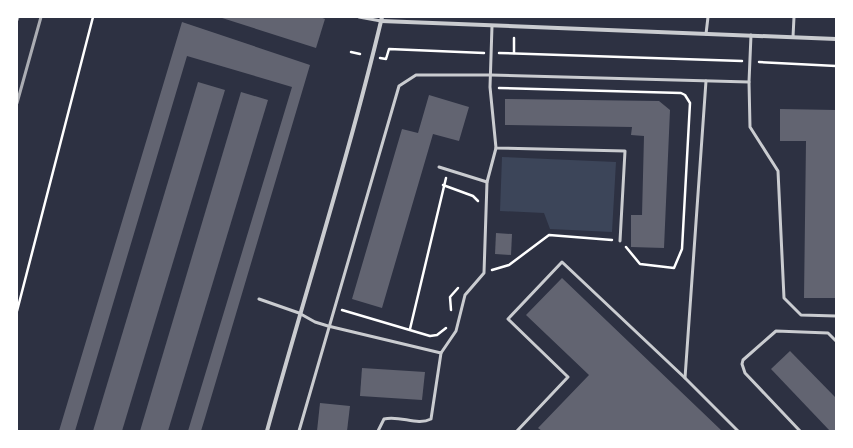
<svg xmlns="http://www.w3.org/2000/svg" width="853" height="448" font-family="'Source Sans 3',sans-serif">
  <style>
    .green { fill: #3c4559 }
    .building { fill: #626471 }
    .lines { fill: none; stroke-linecap: round; stroke-linejoin: round }
    .path { stroke: #fff; stroke-width: 2.5 }
    .service { stroke: #caccd0; stroke-width: 3 }
    .minor { stroke: #caccd0; stroke-width: 4 }
    .rail { stroke: #abadb3; stroke-width: 3 }
  </style>
  <rect width="100%" height="100%" fill="#2d3142"/>
  <!-- green -->
  <polygon class="green" points="502,157 616,162 612,232 550,229 544,213 500,211"/>
  <!-- building -->
  <g class="building">
    <polygon points="219,17 320,17 325,19 316,48"/>
    <polygon points="182,22 310,65 205,418 201,431 188,431 292,87 187,56 75,431 59,431"/>
    <polygon points="198,82 225,90 122,431 93,431"/>
    <polygon points="241,92 268,100 168,431 140,431"/>
    <polygon points="429,95 469,107 459,141 433,134 382,308 352,299 402,129 418,133"/>
    <polygon points="505,99 659,101 670,110 664,248 631,247 631,215 642,215 644,136 631,135 632,127 505,125"/>
    <polygon points="780,109 836,110 835,298 804,298 806,141 780,141"/>
    <polygon points="496,233 512,234 511,255 495,254"/>
    <polygon points="562,278 722,431 542,431 538,428 589,375 526,315"/>
    <polygon points="790,351 836,398 836,431 830,431 771,369"/>
    <polygon points="362,368 425,372 422,400 360,396"/>
    <polygon points="320,403 350,406 347,431 317,431"/>
  </g>
  <g class="lines">
    <!-- path -->
    <g class="path">
      <polyline points="351,52 360,54"/>
      <polyline points="499,53 742,61"/>
      <polyline points="514,53 514,38"/>
      <polyline points="380,58 386,59 389,49 484,53"/>
      <polyline points="759,62 836,66"/>
      <polyline points="499,88 681,93 685,95 690,103 682,249 674,268 640,264 626,247"/>
      <polyline points="443,185 473,196 478,201"/>
      <polyline points="492,270 509,265 549,235 612,240"/>
      <polyline points="342,310 430,336 437,335 446,328"/>
      <polyline points="451,310 450,297 458,288"/>
      <polyline points="17,311 93,17"/>
      <polyline points="410,329 446,178"/>
    </g>
    <!-- service -->
    <g class="service">
      <polyline points="359,17 381,21"/>
      <polyline points="492,26 490,87 496,148 625,151 620,241"/>
      <polyline points="706,34 708,17"/>
      <polyline points="751,35 749,82 750,127 778,171 784,298 801,315 836,316"/>
      <polyline points="793,37 794,17"/>
      <polyline points="439,167 487,182"/>
      <polyline points="259,299 299,313 315,322 328,326 441,353 456,331 465,295 484,273 487,182 496,148"/>
      <polyline points="685,378 706,81"/>
      <polyline points="299,431 399,86 416,75 491,75 749,82"/>
      <path d="M378 431 384 419C400 415 417 426 431 419L441 353"/>
      <polyline points="517,431 568,377 508,319 562,262 685,378 738,431"/>
      <polyline points="800,431 745,373 742,364 743,360 776,331 828,333 836,341"/>
    </g>
    <!-- minor -->
    <g class="minor">
      <polyline points="381,21 836,39"/>
      <path d="M267 431C305 293 349 156 382 17"/>
    </g>
    <!-- rail -->
    <g class="rail">
      <polyline points="17,20 18,17"/>
      <polyline points="17,103 41,17"/>
    </g>
  </g>
  <!-- border -->
  <rect width="853" height="448" fill="none" stroke="#ffffff" stroke-width="36"/>
</svg>
